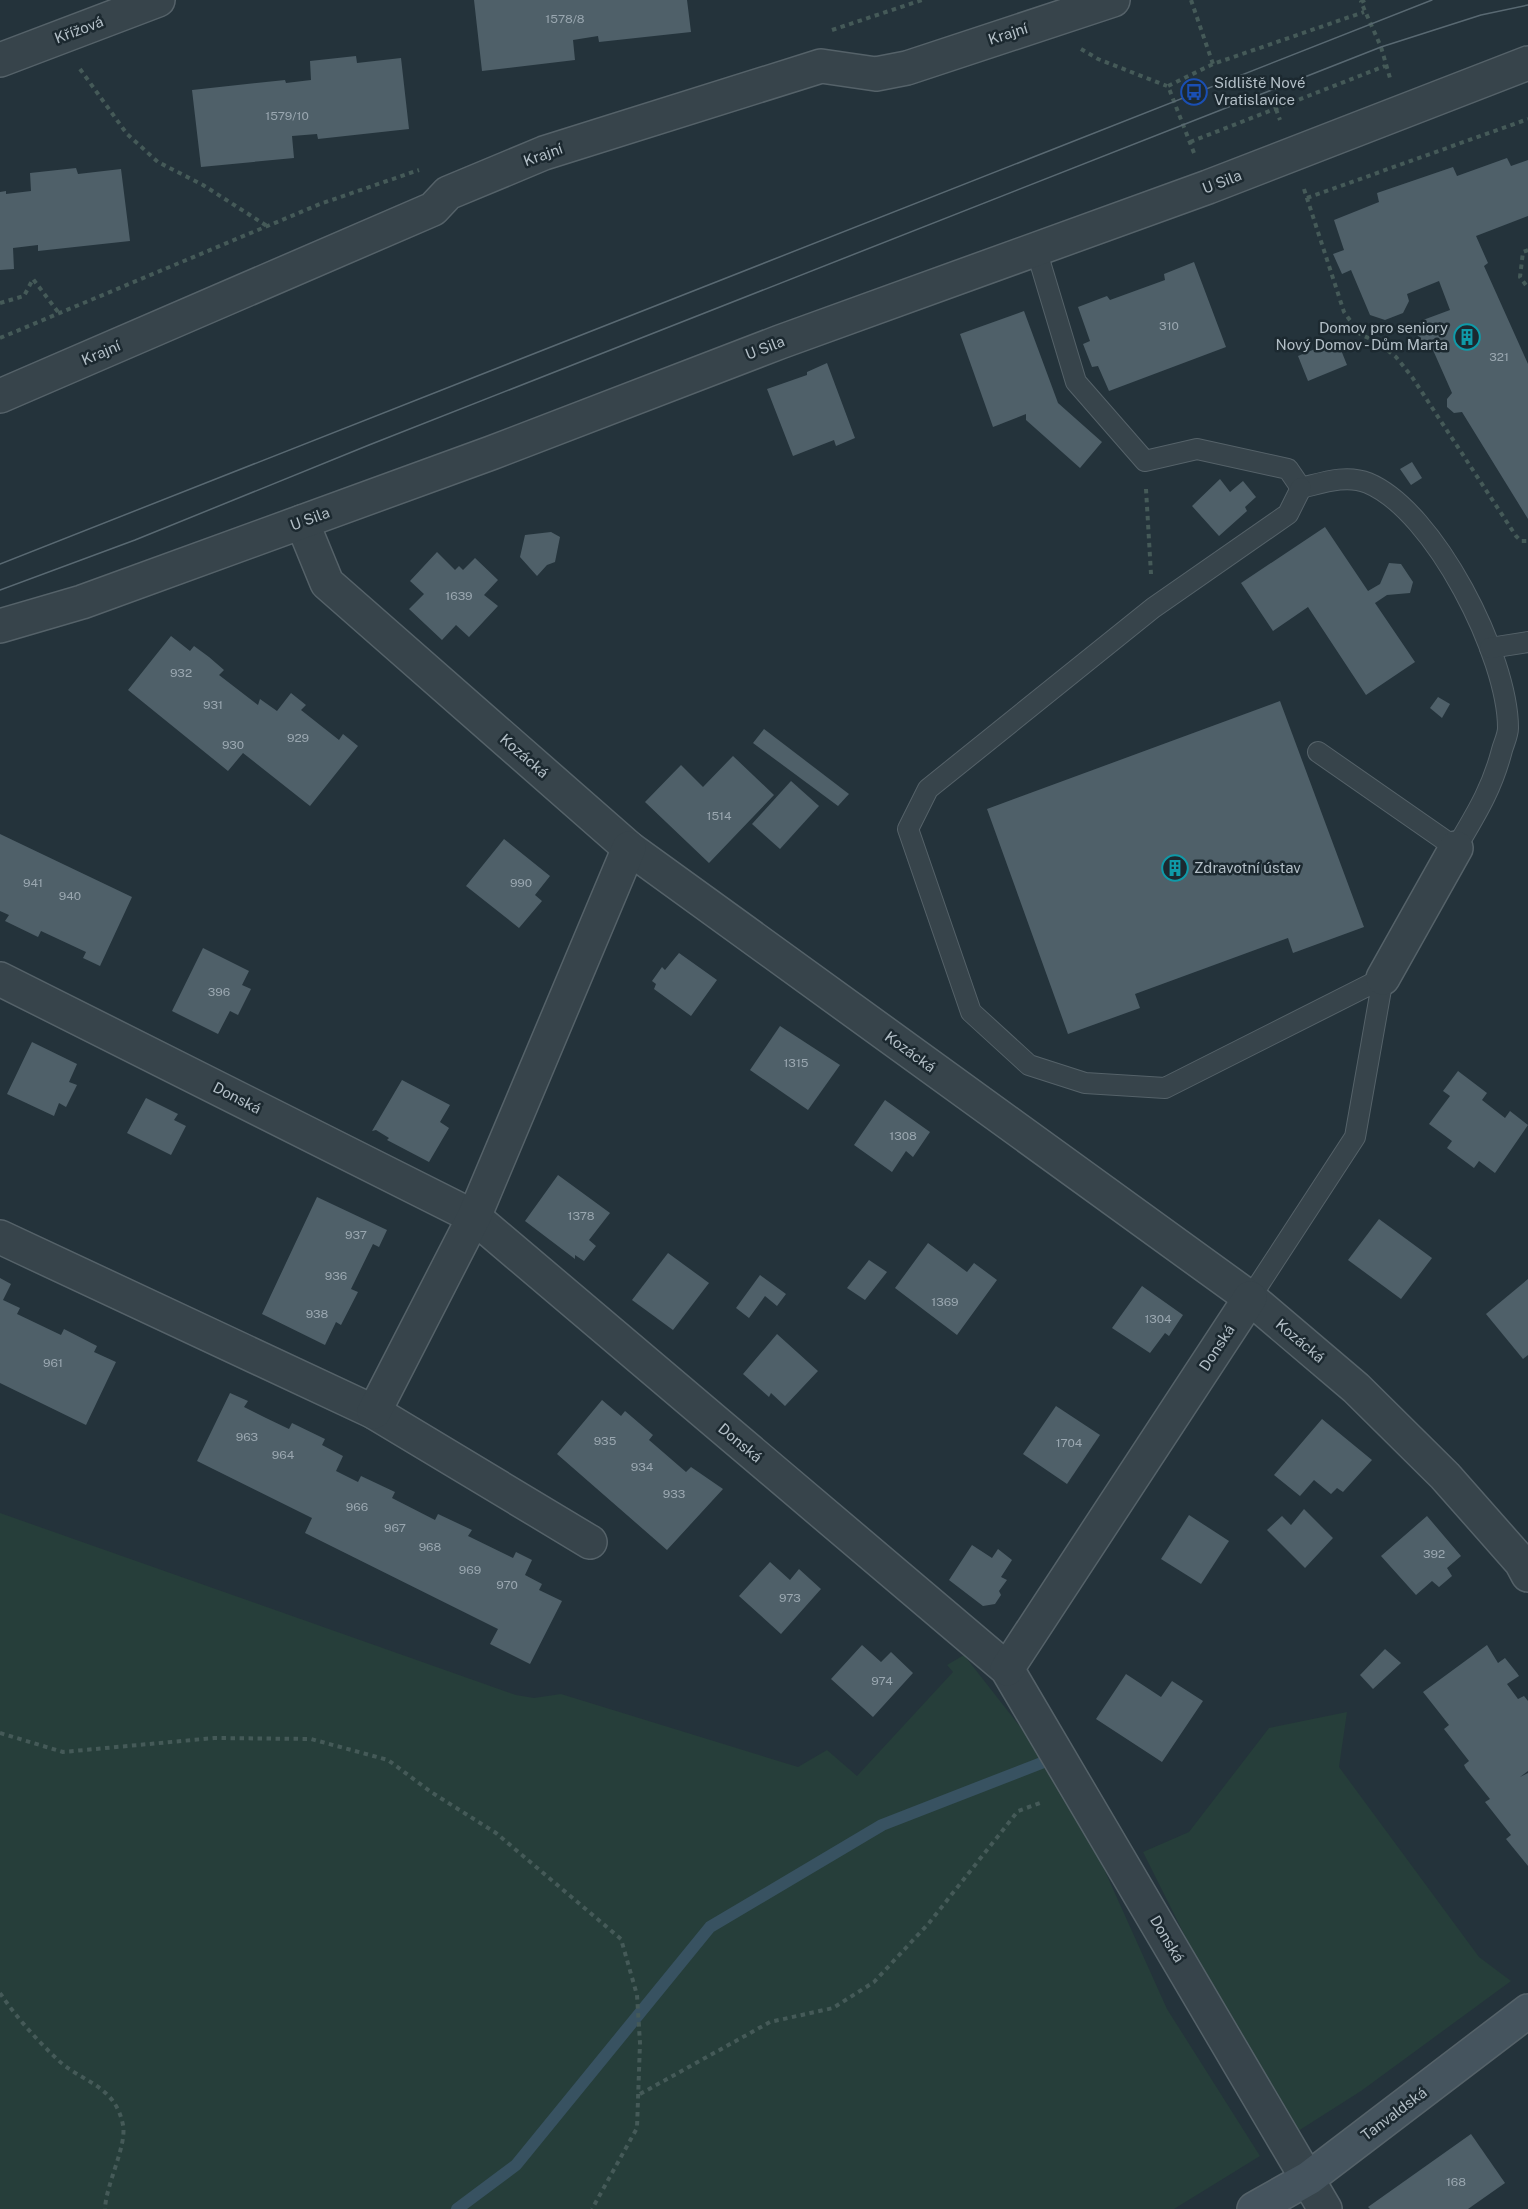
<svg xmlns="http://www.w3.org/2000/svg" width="1528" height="2209" font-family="'Public Sans',sans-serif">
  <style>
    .grass { fill: #263e3a }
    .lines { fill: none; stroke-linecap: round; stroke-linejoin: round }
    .stream { stroke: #385261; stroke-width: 12 }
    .building { fill: #4f6069 }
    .lane-casing { stroke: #556269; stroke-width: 22 }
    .street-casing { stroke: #556269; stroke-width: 36 }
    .secondary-casing { stroke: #556269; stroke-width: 36 }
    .path { stroke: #455a58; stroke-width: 4; stroke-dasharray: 4.5 4.5; stroke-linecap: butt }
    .lane { stroke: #37444b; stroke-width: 20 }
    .street { stroke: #37444b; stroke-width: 33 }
    .secondary { stroke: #45545e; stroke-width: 33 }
    .tram { stroke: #596972; stroke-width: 1.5 }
    .labels { text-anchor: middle; stroke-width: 5; stroke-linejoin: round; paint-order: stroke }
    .number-label { font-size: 12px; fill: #9aa7b0 }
    .street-label { font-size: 15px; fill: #b3bfc7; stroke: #1c2930 }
    .poi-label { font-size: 15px; fill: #b3bfc7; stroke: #1c2930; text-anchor: start }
  </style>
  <rect width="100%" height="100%" fill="#24333b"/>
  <!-- grass -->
  <g class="grass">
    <polygon points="0,1513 516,1695 534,1698 561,1694 798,1767 827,1750 857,1776 953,1672 947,1665 964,1655 1029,1738 1091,1840 1167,2009 1260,2156 1174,2209 0,2209"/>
    <polygon points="1347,1712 1339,1767 1479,1957 1511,1981 1361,2091 1295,2133 1202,1970 1143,1852 1189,1832 1269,1728"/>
  </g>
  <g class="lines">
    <!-- stream -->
    <polyline class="stream" points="457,2209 516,2165 710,1927 882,1825 1044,1762"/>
  </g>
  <!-- building -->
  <g class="building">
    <polygon points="474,0 687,0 691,32 599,42 598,36 573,40 575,60 482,71"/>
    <polygon points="356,56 357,63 401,58 409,129 318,139 317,134 292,136 294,158 201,167 192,90 285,80 286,83 311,80 310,61"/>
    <polygon points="1507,158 1511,166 1528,160 1528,216 1476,236 1488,263 1484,266 1528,364 1528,519 1462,412 1454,413 1447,407 1447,399 1452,393 1429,341 1421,340 1416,333 1417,325 1423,320 1450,310 1439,281 1407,294 1409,301 1403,313 1385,320 1370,315 1351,270 1342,274 1333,254 1344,250 1334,220 1379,202 1377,193 1453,167 1457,176"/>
    <polygon points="76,168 78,174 121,169 130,241 38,251 38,245 13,248 14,269 0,270 0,192 6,191 6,194 31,191 30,173"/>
    <polygon points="1194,262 1226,347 1109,391 1098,366 1092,367 1083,344 1090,341 1078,307 1107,296 1110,300 1165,280 1164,274"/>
    <polygon points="1024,311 1058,403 1102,442 1080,468 1026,420 1026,414 993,427 960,334"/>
    <polygon points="1337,340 1347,365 1308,381 1298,356"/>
    <polygon points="827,363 855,438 836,446 834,440 793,456 767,389 807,375 807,372"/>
    <polygon points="1412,462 1422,478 1411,485 1400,469"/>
    <polygon points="1220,479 1230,492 1243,481 1256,497 1245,507 1247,511 1219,536 1192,506"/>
    <polygon points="1325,527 1368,591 1380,584 1389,563 1401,564 1413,582 1410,593 1387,595 1375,603 1415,662 1366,695 1308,607 1273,631 1241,583"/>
    <polygon points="551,532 560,537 555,562 547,565 537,576 520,557 525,535"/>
    <polygon points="437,552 455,570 459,566 463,570 475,558 498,580 484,595 498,606 469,637 456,625 442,640 409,609 424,594 410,581"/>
    <polygon points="171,636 190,651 194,646 209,657 224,670 219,675 258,705 260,699 277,711 291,693 306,705 301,710 339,740 343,734 358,746 310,806 243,753 228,771 128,690"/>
    <polygon points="1438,697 1450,704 1442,718 1430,708"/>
    <polygon points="1280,701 1364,927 1293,953 1288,938 1135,994 1140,1008 1068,1034 987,809"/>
    <polygon points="764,729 849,794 838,806 753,743"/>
    <polygon points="733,756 774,795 709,863 645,802 681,765 703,787"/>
    <polygon points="791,781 819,806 780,849 752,824"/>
    <polygon points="0,834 132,897 100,966 83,958 86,952 41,931 38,937 5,921 9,915 0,911"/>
    <polygon points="504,839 550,876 535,895 542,901 519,928 466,886"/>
    <polygon points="203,948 249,971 242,985 251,989 238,1015 230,1011 218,1034 172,1011"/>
    <polygon points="679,953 717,980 691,1016 654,989 656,984 652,981 662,967 665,970"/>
    <polygon points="780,1026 840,1065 808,1110 750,1070"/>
    <polygon points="32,1042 77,1064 69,1082 77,1085 66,1107 59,1103 54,1116 7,1094"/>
    <polygon points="1458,1071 1487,1093 1482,1100 1505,1118 1510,1111 1528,1125 1495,1173 1479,1161 1474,1168 1447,1148 1452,1141 1429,1124 1450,1096 1443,1091"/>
    <polygon points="402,1080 450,1105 440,1122 449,1128 429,1162 387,1140 389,1138 376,1130 372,1131"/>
    <polygon points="146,1098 178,1114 174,1120 186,1126 171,1155 127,1133"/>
    <polygon points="885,1100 930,1132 913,1157 906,1151 892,1172 854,1145"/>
    <polygon points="558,1175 610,1213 589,1240 596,1246 584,1261 575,1255 575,1259 525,1221"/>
    <polygon points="317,1197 387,1230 379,1247 373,1244 351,1289 358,1292 341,1325 336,1322 325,1345 262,1314"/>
    <polygon points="1379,1219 1432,1258 1401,1299 1348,1260"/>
    <polygon points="928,1243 967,1272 974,1263 997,1280 957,1335 895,1288"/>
    <polygon points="668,1253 709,1283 673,1330 632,1300"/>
    <polygon points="869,1260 887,1272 865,1300 847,1288"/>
    <polygon points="760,1275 786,1294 777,1306 765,1296 749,1318 736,1308"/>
    <polygon points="0,1278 11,1284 3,1300 20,1308 17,1314 61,1335 64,1329 97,1346 94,1352 116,1362 86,1425 0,1383"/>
    <polygon points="1528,1279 1528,1355 1523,1359 1486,1314"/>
    <polygon points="1142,1286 1183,1315 1169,1336 1165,1333 1150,1353 1112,1328"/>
    <polygon points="777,1334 818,1371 785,1406 771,1393 769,1397 743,1374"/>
    <polygon points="230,1393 248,1401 244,1407 266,1418 289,1429 292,1423 325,1439 322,1445 343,1456 336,1471 358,1482 361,1476 395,1492 392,1498 435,1520 438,1514 472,1530 468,1536 513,1558 516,1552 532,1560 525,1575 542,1584 539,1590 562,1601 530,1664 490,1644 498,1629 305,1533 312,1518 197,1461"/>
    <polygon points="602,1400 621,1416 625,1411 653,1435 649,1440 686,1472 691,1467 723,1489 667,1550 557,1454"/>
    <polygon points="1056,1406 1100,1435 1067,1484 1023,1454"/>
    <polygon points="1322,1419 1372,1460 1343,1492 1337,1488 1331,1494 1314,1480 1300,1496 1274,1475"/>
    <polygon points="1304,1509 1333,1538 1305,1568 1267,1530 1282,1516 1291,1525"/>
    <polygon points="1189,1515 1229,1541 1201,1584 1161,1559"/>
    <polygon points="1427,1516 1461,1556 1447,1568 1452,1576 1439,1587 1432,1581 1416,1595 1381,1556"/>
    <polygon points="972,1545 992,1558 998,1549 1012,1560 1001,1577 1007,1580 999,1591 1001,1595 995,1604 983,1606 949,1580"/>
    <polygon points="770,1562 790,1580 799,1569 821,1589 781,1634 739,1596"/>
    <polygon points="862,1645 881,1662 891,1652 913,1673 873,1717 831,1679"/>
    <polygon points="1487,1645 1498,1663 1505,1658 1517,1673 1519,1676 1507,1684 1518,1699 1524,1696 1528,1701 1528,1771 1520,1777 1528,1773 1528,1866 1506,1839 1511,1835 1485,1802 1490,1799 1466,1769 1464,1765 1469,1761 1444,1729 1449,1725 1423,1692"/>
    <polygon points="1385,1649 1401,1663 1373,1689 1360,1675"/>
    <polygon points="1126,1674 1161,1697 1172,1681 1203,1701 1162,1762 1096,1719"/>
    <polygon points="1471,2134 1505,2183 1468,2209 1370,2209 1368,2207"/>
  </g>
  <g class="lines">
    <!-- lane casing -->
    <g class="lane-casing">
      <g id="lane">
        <polyline points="1036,249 1076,382 1145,461 1197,449 1288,469 1301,488"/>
        <path d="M1301 488C1322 483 1346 474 1368 483 1435 511 1508 657 1508 728 1508 735 1504 743 1502 750 1492 789 1476 814 1456 848L1318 752"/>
        <polyline points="1490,648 1528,642"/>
        <polyline points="1250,1298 1355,1137 1383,978 1165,1088 1085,1083 1029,1065 971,1012 908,829 928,789 1153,608 1288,514 1301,488"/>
      </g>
    </g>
    <!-- street casing -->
    <g class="street-casing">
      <g id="street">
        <polyline points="0,60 158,0"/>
        <polyline points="0,396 433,209 448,193 544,153 821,66 876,74 907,68 1113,0"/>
        <polyline points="302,522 327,583 629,848 1250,1298 1356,1388 1445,1476 1521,1562 1528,1575"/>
        <polyline points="0,626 82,602 491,453 780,342 1208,187 1528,63"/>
        <polyline points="1383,978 1456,848"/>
        <polyline points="0,979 474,1217 1007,1669 1325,2209"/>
        <polyline points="0,1237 374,1412 590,1542"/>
        <polyline points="374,1412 474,1217 629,848"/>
        <polyline points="1007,1669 1250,1298"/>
      </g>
    </g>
    <!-- secondary casing -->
    <g class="secondary-casing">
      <polyline id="secondary" points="1254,2209 1309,2178 1528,2011"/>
    </g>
    <!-- path -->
    <g class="path">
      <polyline points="1191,0 1213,64"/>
      <polyline points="1365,0 1361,2 1381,47 1390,78"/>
      <polyline points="832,30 922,0"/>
      <polyline points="1081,49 1098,59 1167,86"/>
      <polyline points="80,69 127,134 158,162 203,185 267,226"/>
      <polyline points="1276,109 1280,120"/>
      <polyline points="1190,142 1385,66"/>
      <polyline points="1194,153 1168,86 1213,64 1364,12"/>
      <polyline points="1304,189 1344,312 1360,334 1377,342 1396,357 1412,377 1516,536 1521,541 1528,541"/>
      <polyline points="1307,198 1528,119"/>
      <polyline points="1528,250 1523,252 1520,277 1528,288"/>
      <polyline points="0,303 24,296 33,279 58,312"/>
      <polyline points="0,338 320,204 419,170"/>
      <polyline points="1146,489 1151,574"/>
      <polyline points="0,1733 63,1752 214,1738 311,1739 388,1760 431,1792 496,1833 621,1939 637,1995 640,2043 637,2128 592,2209"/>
      <path d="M0 1993C16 2017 36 2039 57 2059 80 2082 115 2084 123 2125 127 2146 106 2184 105 2209"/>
      <polyline points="640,2094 770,2022 833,2008 874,1982 929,1923 1018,1811 1043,1802"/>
    </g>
    <!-- lane -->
    <use href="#lane" class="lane"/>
    <!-- street -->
    <use href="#street" class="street"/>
    <!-- secondary -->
    <use href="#secondary" class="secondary"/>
    <!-- tram -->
    <g class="tram">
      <polyline points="0,564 1432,0"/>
      <polyline points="0,590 135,540 369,445 1381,47 1481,15 1528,5"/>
    </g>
  </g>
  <!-- icons -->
  <defs>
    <g id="bus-ring" transform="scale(1.35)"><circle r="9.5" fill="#1c2930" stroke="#1a4fb4" stroke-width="1.5"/><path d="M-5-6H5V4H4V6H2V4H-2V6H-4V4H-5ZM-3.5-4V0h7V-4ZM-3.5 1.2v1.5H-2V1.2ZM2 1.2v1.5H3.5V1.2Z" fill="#1a4fb4"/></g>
    <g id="building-ring" transform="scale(1.35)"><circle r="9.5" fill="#1c2930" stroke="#0f9aa8" stroke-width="1.5"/><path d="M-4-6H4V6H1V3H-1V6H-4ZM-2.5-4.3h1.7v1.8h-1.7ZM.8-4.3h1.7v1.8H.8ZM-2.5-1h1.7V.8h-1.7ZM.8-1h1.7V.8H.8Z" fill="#0f9aa8"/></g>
  </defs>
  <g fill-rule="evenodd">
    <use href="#bus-ring" x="1194" y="92"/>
    <use href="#building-ring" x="1467" y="337"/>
    <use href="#building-ring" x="1175" y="868"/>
  </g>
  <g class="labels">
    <!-- number labels -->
    <g class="number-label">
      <text x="565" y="23">1578/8</text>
      <text x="287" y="120">1579/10</text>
      <text x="1169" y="330">310</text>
      <text x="1499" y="361">321</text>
      <text x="459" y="600">1639</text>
      <text x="181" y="677">932</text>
      <text x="213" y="709">931</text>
      <text x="298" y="742">929</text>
      <text x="233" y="749">930</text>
      <text x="719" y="820">1514</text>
      <text x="33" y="887">941</text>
      <text x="521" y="887">990</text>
      <text x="70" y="900">940</text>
      <text x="219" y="996">396</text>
      <text x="796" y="1067">1315</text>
      <text x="903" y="1140">1308</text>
      <text x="581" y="1220">1378</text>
      <text x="356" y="1239">937</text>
      <text x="336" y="1280">936</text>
      <text x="945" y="1306">1369</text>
      <text x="317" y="1318">938</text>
      <text x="1158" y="1323">1304</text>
      <text x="53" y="1367">961</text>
      <text x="247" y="1441">963</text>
      <text x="605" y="1445">935</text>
      <text x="1069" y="1447">1704</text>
      <text x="283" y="1459">964</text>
      <text x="642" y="1471">934</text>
      <text x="674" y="1498">933</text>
      <text x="357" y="1511">966</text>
      <text x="395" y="1532">967</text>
      <text x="430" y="1551">968</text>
      <text x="1434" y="1558">392</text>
      <text x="470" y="1574">969</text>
      <text x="507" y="1589">970</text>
      <text x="790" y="1602">973</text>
      <text x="882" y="1685">974</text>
      <text x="1456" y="2186">168</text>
    </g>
    <!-- street labels -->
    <g class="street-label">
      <text transform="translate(79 30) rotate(-21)" y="5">Křížová</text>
      <text transform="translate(1008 34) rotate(-18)" y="5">Krajní</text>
      <text transform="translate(543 155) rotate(-20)" y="5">Krajní</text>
      <text transform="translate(1222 182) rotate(-21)" y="5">U Sila</text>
      <text transform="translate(765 348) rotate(-21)" y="5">U Sila</text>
      <text transform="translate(101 353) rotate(-23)" y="5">Krajní</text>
      <text transform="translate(310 519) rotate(-20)" y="5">U Sila</text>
      <text transform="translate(524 756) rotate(41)" y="5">Kozácká</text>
      <text transform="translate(910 1052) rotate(36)" y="5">Kozácká</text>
      <text transform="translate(237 1098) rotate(27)" y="5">Donská</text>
      <text transform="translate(1300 1341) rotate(40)" y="5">Kozácká</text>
      <text transform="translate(1217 1348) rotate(-57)" y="5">Donská</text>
      <text transform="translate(740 1443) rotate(40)" y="5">Donská</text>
      <text transform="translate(1167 1939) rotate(59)" y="5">Donská</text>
      <text transform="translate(1394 2114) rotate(-37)" y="5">Tanvaldská</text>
    </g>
    <!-- poi labels -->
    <g class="poi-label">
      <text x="1214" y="88">Sídliště Nové<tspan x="1214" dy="17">Vratislavice</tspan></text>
      <text x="1448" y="333" text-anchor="end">Domov pro seniory<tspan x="1448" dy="17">Nový Domov - Dům Marta</tspan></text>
      <text x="1194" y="873">Zdravotní ústav</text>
    </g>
  </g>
</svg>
